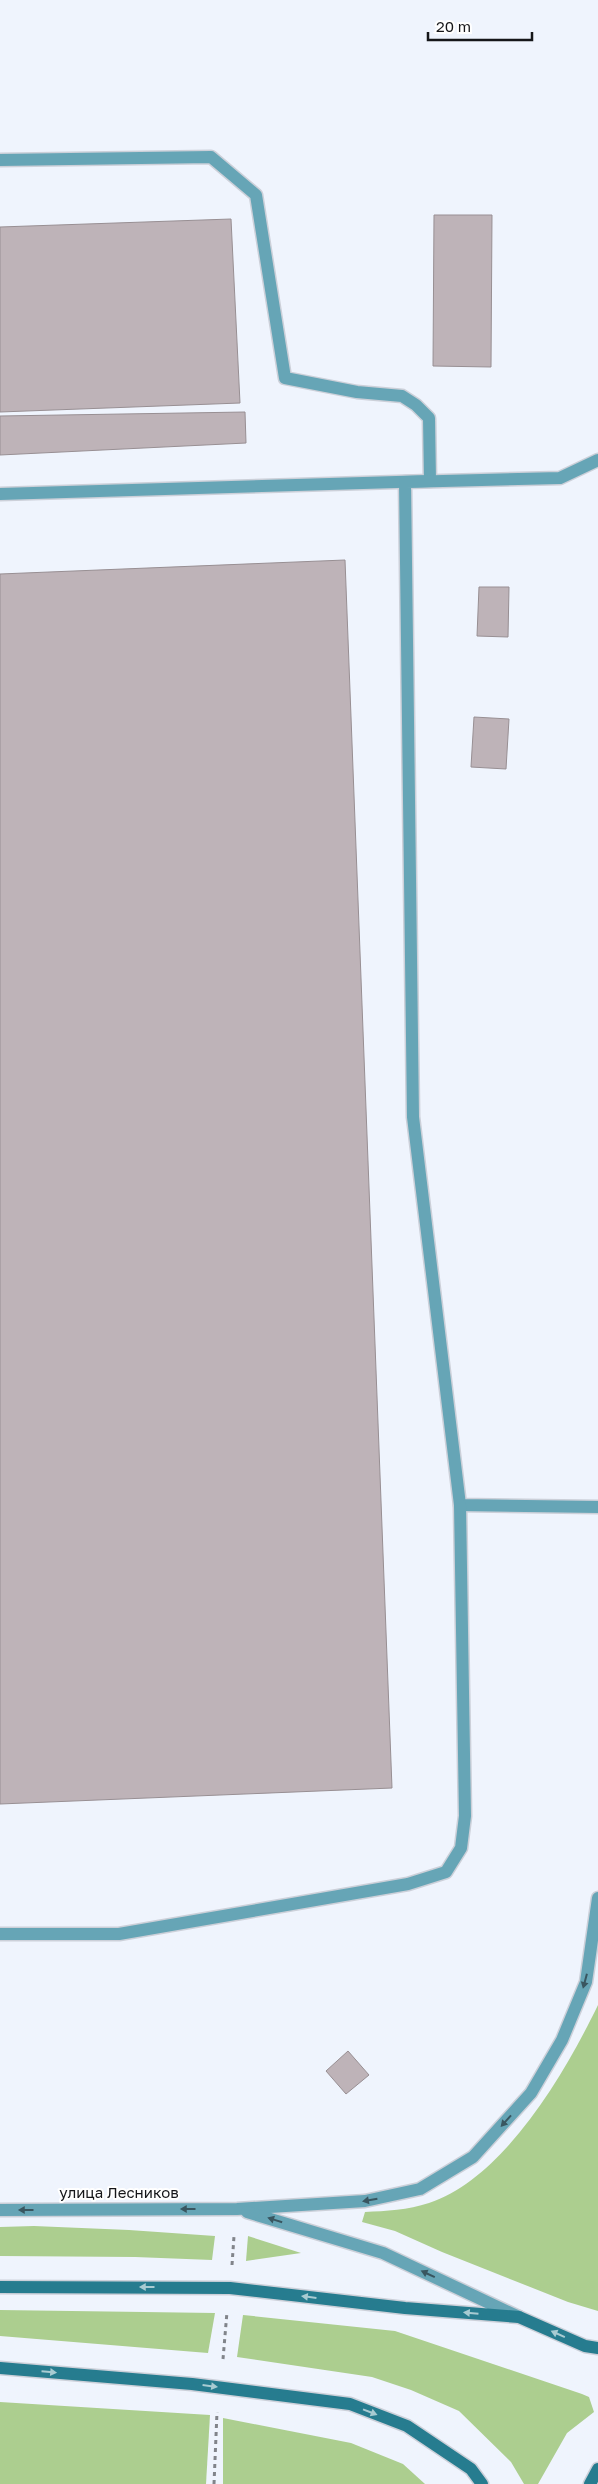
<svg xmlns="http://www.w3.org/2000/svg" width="598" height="2484" font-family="'Golos Text',sans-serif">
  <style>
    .green { fill: #acce8f }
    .building { fill: #beb3b8; stroke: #988f93 }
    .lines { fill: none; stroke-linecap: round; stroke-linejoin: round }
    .service-casing { stroke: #ccd0d9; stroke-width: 15 }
    .minor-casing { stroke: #ccd0d9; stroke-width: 15 }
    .secondary-casing { stroke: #ccd0d9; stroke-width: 15 }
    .path { stroke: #81848a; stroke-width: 3; stroke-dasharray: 4 4; stroke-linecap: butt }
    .service { stroke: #66a5b6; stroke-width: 12 }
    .minor { stroke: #66a5b6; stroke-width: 12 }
    .secondary { stroke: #267c8f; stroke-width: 12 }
    .oneway { fill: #395660 }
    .oneway2 { fill: #a8cbd2 }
    .labels { text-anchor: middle; stroke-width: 4; stroke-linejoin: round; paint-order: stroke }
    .street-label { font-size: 15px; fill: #151619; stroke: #fff }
  </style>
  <rect width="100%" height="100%" fill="#eff4fd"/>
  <!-- green -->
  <g class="green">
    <path d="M598 2005V2311L568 2302 442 2252 395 2231 362 2222 365 2212C386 2211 408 2210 429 2203 504 2178 565 2073 598 2005Z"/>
    <polygon points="34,2226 129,2230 215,2236 212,2260 135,2257 0,2256 0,2227"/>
    <polygon points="248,2236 301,2253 246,2261"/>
    <polygon points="0,2310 215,2313 208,2353 0,2336"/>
    <polygon points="243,2315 395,2331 582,2394 589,2397 594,2412 567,2433 538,2484 524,2484 511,2462 459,2411 411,2390 372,2377 237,2357"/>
    <polygon points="0,2402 210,2415 206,2484 0,2484"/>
    <polygon points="223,2418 351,2443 403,2464 425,2484 223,2484"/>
  </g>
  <!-- building -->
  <g class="building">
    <polygon points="434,215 492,215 491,367 433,366"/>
    <polygon points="231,219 240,403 0,412 0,227"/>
    <polygon points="245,412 246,443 0,455 0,416"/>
    <polygon points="345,560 392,1788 0,1804 0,574"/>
    <polygon points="479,587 509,587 508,637 477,636"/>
    <polygon points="474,717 509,719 506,769 471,767"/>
    <polygon points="348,2051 369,2075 346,2094 326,2071"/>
  </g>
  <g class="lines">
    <!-- service casing -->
    <g class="service-casing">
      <g id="service">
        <polyline points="0,160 211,157 256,195 285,378 357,392 402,396 416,405 429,418 430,481 0,494"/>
        <polyline points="598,460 560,478 405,482 413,1117 460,1505 598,1507"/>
        <polyline points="0,1934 119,1934 408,1884 446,1872 461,1848 465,1816 460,1505"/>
      </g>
    </g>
    <!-- minor casing -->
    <g class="minor-casing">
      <g id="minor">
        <polyline points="0,2210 237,2209 365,2201 420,2189 473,2157 531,2093 562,2040 586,1982 598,1898"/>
        <polyline points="247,2212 383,2253 519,2317"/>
      </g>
    </g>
    <!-- secondary casing -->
    <g class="secondary-casing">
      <g id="secondary">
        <polyline points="0,2287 230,2288 405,2308 519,2317 585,2346 598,2348"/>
        <polyline points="0,2368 192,2384 350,2404 407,2426 471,2469 482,2484"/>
        <polyline points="590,2484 598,2469"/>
      </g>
    </g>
    <!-- path -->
    <g class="path">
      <polyline points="232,2265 234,2236"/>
      <polyline points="223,2359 227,2312"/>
      <polyline points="214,2484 217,2412"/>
    </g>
    <!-- service -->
    <use href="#service" class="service"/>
    <!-- minor -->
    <use href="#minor" class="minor"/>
    <!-- secondary -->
    <use href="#secondary" class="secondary"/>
  </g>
  <!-- one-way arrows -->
  <defs><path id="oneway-solid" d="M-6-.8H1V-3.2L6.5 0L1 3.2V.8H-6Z" transform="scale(1.25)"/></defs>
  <g class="oneway">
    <use href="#oneway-solid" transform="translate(585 1981) rotate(105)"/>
    <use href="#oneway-solid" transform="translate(506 2121) rotate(132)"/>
    <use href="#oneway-solid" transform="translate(370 2200) rotate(170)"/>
    <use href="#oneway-solid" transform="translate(188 2209) rotate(180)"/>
    <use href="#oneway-solid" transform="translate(26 2210) rotate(180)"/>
    <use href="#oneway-solid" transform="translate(275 2220) rotate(-163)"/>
    <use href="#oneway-solid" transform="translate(428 2274) rotate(-155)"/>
  </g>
  <g class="oneway2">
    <use href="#oneway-solid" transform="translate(147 2287) rotate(-180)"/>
    <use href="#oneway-solid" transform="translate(309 2297) rotate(-173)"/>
    <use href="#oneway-solid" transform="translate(471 2313) rotate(-175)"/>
    <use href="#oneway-solid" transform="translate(558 2334) rotate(-156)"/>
    <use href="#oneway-solid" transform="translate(49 2372) rotate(5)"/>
    <use href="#oneway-solid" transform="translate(210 2386) rotate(7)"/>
    <use href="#oneway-solid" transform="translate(370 2412) rotate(21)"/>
  </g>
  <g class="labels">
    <!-- street labels -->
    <g class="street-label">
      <text x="119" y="2198">улица Лесников</text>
    </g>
  </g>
  <!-- scale -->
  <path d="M428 32v8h104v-8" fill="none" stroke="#151619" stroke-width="2.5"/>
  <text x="436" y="32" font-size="15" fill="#151619" stroke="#ffffff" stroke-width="4" paint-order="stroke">20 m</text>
</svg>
